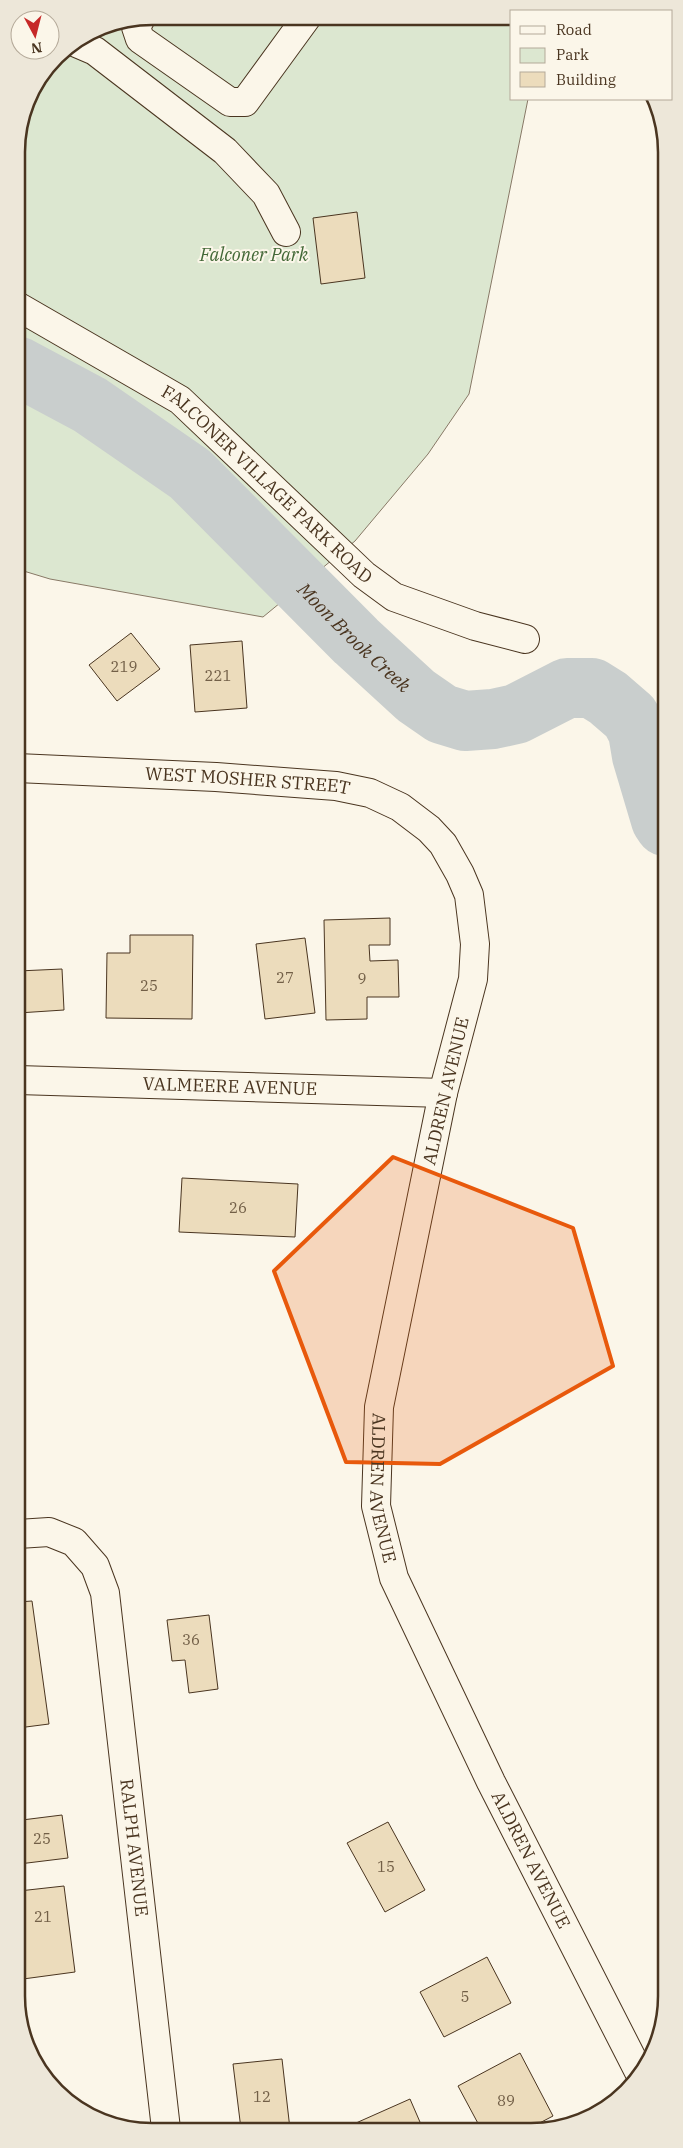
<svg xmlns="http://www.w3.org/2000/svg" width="683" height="2148" font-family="'IBM Plex Serif',serif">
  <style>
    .green { fill: #dce7d0; stroke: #887966 }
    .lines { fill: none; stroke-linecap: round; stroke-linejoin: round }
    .river { stroke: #c9cecd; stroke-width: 60 }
    .building { fill: #ecdcbc; stroke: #4a3520 }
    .minor-casing { stroke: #4a3520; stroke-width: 30 }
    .minor { stroke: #fbf6e9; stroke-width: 28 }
    .marked { fill: #e8590c; fill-opacity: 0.2; stroke: #e8590c; stroke-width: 4; stroke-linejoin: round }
    .labels { text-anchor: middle; stroke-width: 4; stroke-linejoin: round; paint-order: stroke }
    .number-label { font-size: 15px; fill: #725f47 }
    .park-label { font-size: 18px; font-style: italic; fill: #436837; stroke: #fbf6e9 }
    .street-label { font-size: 18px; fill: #4a3520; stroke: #fbf6e9 }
    .water-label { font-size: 19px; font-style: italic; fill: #4a3520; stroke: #fbf6e9 }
    .rim { fill: none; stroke: #4a3520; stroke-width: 2.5 }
  </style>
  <rect width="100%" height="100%" fill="#fbf6e9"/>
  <!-- green -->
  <polygon class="green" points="152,16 512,19 512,99 528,99 469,394 428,454 355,541 263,617 50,579 17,569 17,142 30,91 62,50 100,26"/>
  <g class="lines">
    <!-- river -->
    <path class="river" id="s1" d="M17 366 90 405 190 474 356 641 416 696 442 714 465 721 493 719 516 714 567 688H592L608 698 630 717 638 732 642 756 661 820 665 826"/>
  </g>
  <!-- building -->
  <g class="building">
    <polygon points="357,212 365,278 321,284 313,218"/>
    <polygon points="131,633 160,669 117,701 89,665"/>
    <polygon points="242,641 247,708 195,712 190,645"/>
    <polygon points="390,918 390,945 369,945 370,961 398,960 399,997 367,997 367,1019 326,1020 324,920"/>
    <polygon points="130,935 193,935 192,1019 106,1018 107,953 130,953"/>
    <polygon points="305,938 315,1013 265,1019 256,944"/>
    <polygon points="62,969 64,1010 18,1013 18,971"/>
    <polygon points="18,1163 25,1163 24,1216 18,1216"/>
    <polygon points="182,1178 298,1184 295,1237 179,1232"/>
    <polygon points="32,1601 49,1724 18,1728 18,1602"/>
    <polygon points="209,1615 218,1689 189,1693 185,1660 172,1661 167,1620"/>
    <polygon points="19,1801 20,1801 22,1820 62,1815 68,1858 19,1864"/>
    <polygon points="388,1822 425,1890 385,1912 347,1843"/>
    <polygon points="64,1886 75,1972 23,1979 19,1943 19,1891"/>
    <polygon points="487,1957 511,2003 444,2037 420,1992"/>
    <polygon points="520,2053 553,2116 528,2129 481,2129 458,2086"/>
    <polygon points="282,2059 290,2129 241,2129 233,2064"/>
    <polygon points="410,2099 423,2129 359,2129 356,2123"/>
  </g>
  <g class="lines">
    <!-- minor casing -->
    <g class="minor-casing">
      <g id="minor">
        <polyline points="141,18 136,27 140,39 230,102 245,102 307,17"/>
        <polyline points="74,42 95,51 225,151 266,194 286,232"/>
        <path id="s2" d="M17 306 180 400 364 575 394 597 475 626 525 639"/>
        <path id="s3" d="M17 768 216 777 336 786 370 793 400 807 429 829 443 844 460 874 469 895 475 944 473 979 443 1093 379 1407 376 1506 394 1578 491 1782 640 2074"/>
        <path id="s4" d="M18 1080 443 1093"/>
        <path id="s5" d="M18 1534 49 1532 74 1542 95 1566 105 1593 166 2129"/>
      </g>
    </g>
    <!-- minor -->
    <use href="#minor" class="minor"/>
  </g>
  <!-- marked area -->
  <path class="marked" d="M393 1157 573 1228 613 1366 440 1464 346 1462 274 1271Z"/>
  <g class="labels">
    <!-- number labels -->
    <g class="number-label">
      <text x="124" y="672">219</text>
      <text x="218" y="681">221</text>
      <text x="285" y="983">27</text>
      <text x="362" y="984">9</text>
      <text x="149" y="991">25</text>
      <text x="238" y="1213">26</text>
      <text x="191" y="1645">36</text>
      <text x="42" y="1844">25</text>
      <text x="386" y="1872">15</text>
      <text x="43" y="1922">21</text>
      <text x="465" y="2002">5</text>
      <text x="262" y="2102">12</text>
      <text x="506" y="2106">89</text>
    </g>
    <!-- park labels -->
    <g class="park-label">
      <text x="254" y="261">Falconer Park</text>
    </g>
    <!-- street labels -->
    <g class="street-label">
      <text dy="6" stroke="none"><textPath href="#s2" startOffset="309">FALCONER VILLAGE PARK ROAD</textPath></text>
      <text dy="6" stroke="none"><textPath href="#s3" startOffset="231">WEST MOSHER STREET</textPath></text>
      <text dy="6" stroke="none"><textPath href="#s4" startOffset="212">VALMEERE AVENUE</textPath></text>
      <text transform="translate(446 1091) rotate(-77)" y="6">ALDREN AVENUE</text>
      <text dy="6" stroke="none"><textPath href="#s3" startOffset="1106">ALDREN AVENUE</textPath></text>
      <text dy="6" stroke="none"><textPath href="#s5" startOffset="375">RALPH AVENUE</textPath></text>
      <text dy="6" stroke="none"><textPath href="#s3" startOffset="1511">ALDREN AVENUE</textPath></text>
    </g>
    <!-- water labels -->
    <g class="water-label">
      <text dy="7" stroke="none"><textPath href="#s1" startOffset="436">Moon Brook Creek</textPath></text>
    </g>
  </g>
  <!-- crop -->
  <path d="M0 0H683V2148H0ZM152 25H531A127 127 0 0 1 658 152V1996A127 127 0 0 1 531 2123H152A127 127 0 0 1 25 1996V152A127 127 0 0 1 152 25Z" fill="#ede7d9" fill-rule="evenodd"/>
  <path class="rim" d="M152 25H531A127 127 0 0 1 658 152V1996A127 127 0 0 1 531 2123H152A127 127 0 0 1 25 1996V152A127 127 0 0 1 152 25Z"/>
  <!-- legend -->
  <rect x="510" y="10" width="162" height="90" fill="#fbf6e9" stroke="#b4a999"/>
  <rect x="520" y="26" width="25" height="8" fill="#fbf6e9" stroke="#b4a999"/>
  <text x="556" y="35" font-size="15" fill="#4a3520">Road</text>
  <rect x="520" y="48" width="25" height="15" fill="#dce7d0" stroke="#b4a999"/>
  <text x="556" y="60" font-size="15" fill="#4a3520">Park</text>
  <rect x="520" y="72" width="25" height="15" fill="#ecdcbc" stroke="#b4a999"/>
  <text x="556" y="85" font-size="15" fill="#4a3520">Building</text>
  <!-- north arrow -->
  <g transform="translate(35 35) rotate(173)"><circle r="24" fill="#fbf6e9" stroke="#b4a999"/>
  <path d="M0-4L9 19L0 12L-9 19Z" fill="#c62828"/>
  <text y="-8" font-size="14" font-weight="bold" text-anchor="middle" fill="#4a3520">N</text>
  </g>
</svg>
